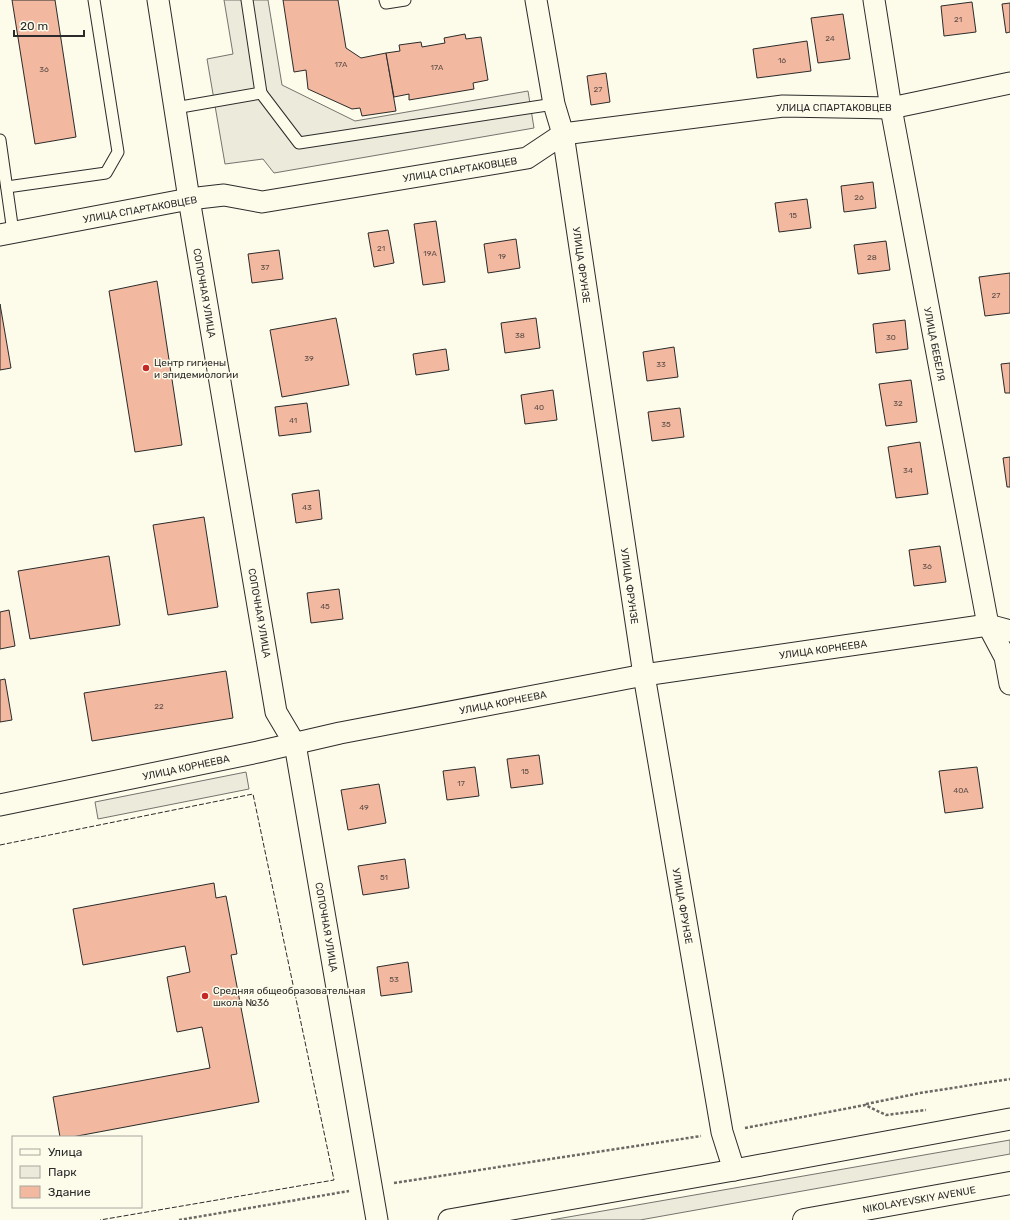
<svg xmlns="http://www.w3.org/2000/svg" width="1010" height="1220" font-family="Rubik,sans-serif">
  <style>
    .green { fill: #ecebdb; stroke: #74746e }
    .parking { fill: #eceadb; stroke: #74746e }
    .building { fill: #f2b8a0; stroke: #2b2b2b }
    .lines { fill: none; stroke-linecap: round; stroke-linejoin: round }
    .service-casing { stroke: #2b2b2b; stroke-width: 13 }
    .minor-casing { stroke: #2b2b2b; stroke-width: 23 }
    .primary-casing { stroke: #2b2b2b; stroke-width: 24 }
    .path { stroke: #6a6964; stroke-width: 2.5; stroke-dasharray: 3 2; stroke-linecap: butt }
    .service { stroke: #fdfbea; stroke-width: 11 }
    .minor { stroke: #fdfbea; stroke-width: 21 }
    .primary { stroke: #fdfbea; stroke-width: 22 }
    .fence { stroke: #2b2b2b; stroke-width: 1; stroke-dasharray: 5 2; stroke-linecap: butt }
    .poi-dot { fill: #c62828; stroke: #fdfbea; stroke-width: 1.5 }
    .labels { text-anchor: middle; stroke-width: 3; stroke-linejoin: round; paint-order: stroke }
    .number-label { font-size: 8px; fill: #5d4e48 }
    .street-label { font-size: 10px; fill: #2b2b2b; stroke: #fdfbea }
    .poi-label { font-size: 10px; fill: #2b2b2b; stroke: #fdfbea; text-anchor: start }
  </style>
  <rect width="100%" height="100%" fill="#fdfbea"/>
  <!-- green -->
  <polygon class="green" points="1010,1140 1010,1154 640,1220 551,1220"/>
  <!-- parking -->
  <g class="parking">
    <polygon points="224,0 268,0 282,85 355,121 528,91 534,128 274,173 263,159 225,164 207,59 233,54"/>
    <polygon points="246,772 249,789 98,819 95,802"/>
  </g>
  <!-- building -->
  <g class="building">
    <polygon points="12,0 55,0 76,137 35,144"/>
    <polygon points="283,0 338,0 346,48 361,58 386,53 396,111 362,116 360,108 352,109 308,89 306,70 294,72"/>
    <polygon points="972,2 976,32 944,36 941,6"/>
    <polygon points="1010,3 1010,32 1006,33 1002,4"/>
    <polygon points="843,14 850,59 818,63 811,18"/>
    <polygon points="465,34 466,39 481,37 488,80 473,83 474,89 409,100 409,94 394,97 386,53 400,51 399,45 421,42 422,47 445,43 444,38"/>
    <polygon points="807,41 811,71 757,78 753,49"/>
    <polygon points="606,73 610,102 591,105 587,76"/>
    <polygon points="873,182 876,208 844,212 841,186"/>
    <polygon points="807,199 811,228 779,232 775,203"/>
    <polygon points="436,221 445,282 423,285 414,224"/>
    <polygon points="388,230 394,263 374,267 368,233"/>
    <polygon points="516,239 520,268 488,273 484,244"/>
    <polygon points="886,241 890,270 858,274 854,245"/>
    <polygon points="279,250 283,279 252,283 248,254"/>
    <polygon points="1010,273 1010,313 985,316 979,277"/>
    <polygon points="157,281 182,445 135,452 109,291"/>
    <polygon points="0,304 11,368 0,370"/>
    <polygon points="336,318 349,385 282,397 270,330"/>
    <polygon points="536,318 540,348 505,353 501,323"/>
    <polygon points="905,320 908,349 876,353 873,324"/>
    <polygon points="674,347 678,377 647,381 643,352"/>
    <polygon points="446,349 449,370 416,375 413,354"/>
    <polygon points="1010,363 1010,393 1005,393 1001,364"/>
    <polygon points="911,380 917,422 886,426 879,384"/>
    <polygon points="553,390 557,420 525,424 521,395"/>
    <polygon points="307,403 311,432 279,436 275,407"/>
    <polygon points="680,408 684,437 652,441 648,412"/>
    <polygon points="920,442 928,494 896,498 888,447"/>
    <polygon points="1010,457 1010,487 1007,487 1003,458"/>
    <polygon points="319,490 322,519 296,523 292,494"/>
    <polygon points="204,517 218,607 168,615 153,525"/>
    <polygon points="940,546 946,582 914,586 909,550"/>
    <polygon points="109,556 120,625 30,639 18,571"/>
    <polygon points="339,589 343,619 311,623 307,593"/>
    <polygon points="9,610 15,646 0,649 0,612"/>
    <polygon points="226,671 233,718 92,741 84,693"/>
    <polygon points="5,679 12,720 0,722 0,680"/>
    <polygon points="539,755 543,784 511,788 507,759"/>
    <polygon points="475,767 479,796 447,800 443,771"/>
    <polygon points="977,767 983,808 945,813 939,771"/>
    <polygon points="379,784 386,823 348,830 341,790"/>
    <polygon points="405,859 409,888 363,895 358,866"/>
    <polygon points="214,883 216,898 226,896 237,954 231,955 259,1102 72,1137 60,1137 53,1097 210,1068 202,1027 177,1032 167,977 190,972 185,946 83,965 73,909"/>
    <polygon points="408,962 412,992 381,996 377,967"/>
  </g>
  <g class="lines">
    <!-- service casing -->
    <g class="service-casing">
      <g id="service">
        <polyline points="385,0 386,3 405,0"/>
        <polyline points="261,93 299,143 554,104"/>
        <polyline points="175,108 261,93 247,0"/>
        <polyline points="0,140 13,232"/>
        <polyline points="7,187 106,173 118,152 94,0"/>
      </g>
    </g>
    <!-- minor casing -->
    <g class="minor-casing">
      <g id="minor">
        <polyline points="158,0 189,199 276,712 295,744 377,1220"/>
        <polyline points="536,0 554,104 563,134 644,675 722,1132 734,1170"/>
        <polyline points="874,0 891,108 988,625 1005,657 1010,684"/>
        <polyline points="0,235 189,199 224,195 262,202 527,158 563,134 783,106 891,108 1010,83"/>
        <polyline points="0,805 258,752 340,733 644,675 988,625 1010,631"/>
        <polyline points="449,1220 734,1170 1010,1119"/>
      </g>
    </g>
    <!-- primary casing -->
    <g class="primary-casing">
      <polyline id="primary" points="804,1220 1010,1183"/>
    </g>
    <!-- path -->
    <g class="path">
      <polyline points="866,1104 920,1093 1010,1079"/>
      <polyline points="745,1128 865,1105 886,1115 926,1110"/>
      <polyline points="394,1183 701,1136"/>
      <polyline points="179,1220 349,1191"/>
    </g>
    <!-- service -->
    <use href="#service" class="service"/>
    <!-- minor -->
    <use href="#minor" class="minor"/>
    <!-- primary -->
    <use href="#primary" class="primary"/>
    <!-- fence -->
    <polyline class="fence" points="0,845 253,794 334,1180 100,1220"/>
  </g>
  <!-- markers -->
  <g class="poi-dot">
    <circle cx="146" cy="368" r="4"/>
    <circle cx="205" cy="996" r="4"/>
  </g>
  <g class="labels">
    <!-- number labels -->
    <g class="number-label">
      <text x="958" y="22">21</text>
      <text x="830" y="41">24</text>
      <text x="782" y="63">16</text>
      <text x="341" y="67">17А</text>
      <text x="437" y="70">17А</text>
      <text x="44" y="72">36</text>
      <text x="598" y="92">27</text>
      <text x="859" y="200">26</text>
      <text x="793" y="218">15</text>
      <text x="381" y="251">21</text>
      <text x="430" y="256">19А</text>
      <text x="502" y="259">19</text>
      <text x="872" y="260">28</text>
      <text x="265" y="270">37</text>
      <text x="996" y="298">27</text>
      <text x="520" y="338">38</text>
      <text x="891" y="340">30</text>
      <text x="309" y="361">39</text>
      <text x="661" y="367">33</text>
      <text x="898" y="406">32</text>
      <text x="539" y="410">40</text>
      <text x="293" y="423">41</text>
      <text x="666" y="427">35</text>
      <text x="908" y="473">34</text>
      <text x="307" y="510">43</text>
      <text x="927" y="569">36</text>
      <text x="325" y="609">45</text>
      <text x="159" y="709">22</text>
      <text x="525" y="774">15</text>
      <text x="461" y="786">17</text>
      <text x="961" y="793">40А</text>
      <text x="364" y="810">49</text>
      <text x="384" y="880">51</text>
      <text x="394" y="982">53</text>
    </g>
    <!-- street labels -->
    <g class="street-label">
      <text x="834" y="111">УЛИЦА СПАРТАКОВЦЕВ</text>
      <text transform="translate(460 169) rotate(-9)" y="4">УЛИЦА СПАРТАКОВЦЕВ</text>
      <text transform="translate(140 209) rotate(-10)" y="4">УЛИЦА СПАРТАКОВЦЕВ</text>
      <text transform="translate(582 265) rotate(82)" y="4">УЛИЦА ФРУНЗЕ</text>
      <text transform="translate(205 293) rotate(80)" y="4">СОПОЧНАЯ УЛИЦА</text>
      <text transform="translate(935 344) rotate(79)" y="4">УЛИЦА БЕБЕЛЯ</text>
      <text transform="translate(630 586) rotate(82)" y="4">УЛИЦА ФРУНЗЕ</text>
      <text transform="translate(260 613) rotate(80)" y="4">СОПОЧНАЯ УЛИЦА</text>
      <text transform="translate(823 649) rotate(-8)" y="4">УЛИЦА КОРНЕЕВА</text>
      <text transform="translate(503 702) rotate(-11)" y="4">УЛИЦА КОРНЕЕВА</text>
      <text transform="translate(186 767) rotate(-12)" y="4">УЛИЦА КОРНЕЕВА</text>
      <text transform="translate(683 906) rotate(80)" y="4">УЛИЦА ФРУНЗЕ</text>
      <text transform="translate(327 927) rotate(80)" y="4">СОПОЧНАЯ УЛИЦА</text>
      <text transform="translate(919 1199) rotate(-10)" y="4">NIKOLAYEVSKIY AVENUE</text>
    </g>
    <!-- poi labels -->
    <g class="poi-label">
      <text x="154" y="366">Центр гигиены<tspan x="154" dy="12">и эпидемиологии</tspan></text>
      <text x="213" y="994">Средняя общеобразовательная<tspan x="213" dy="12">школа №36</tspan></text>
    </g>
  </g>
  <!-- legend -->
  <rect x="12" y="1136" width="130" height="72" fill="#fdfbea" stroke="#a9a89e"/>
  <rect x="20" y="1149" width="20" height="6" fill="#fdfbea" stroke="#a9a89e"/>
  <text x="48" y="1156" font-size="12" fill="#2b2b2b">Улица</text>
  <rect x="20" y="1166" width="20" height="12" fill="#ecebdb" stroke="#a9a89e"/>
  <text x="48" y="1176" font-size="12" fill="#2b2b2b">Парк</text>
  <rect x="20" y="1186" width="20" height="12" fill="#f2b8a0" stroke="#a9a89e"/>
  <text x="48" y="1196" font-size="12" fill="#2b2b2b">Здание</text>
  <!-- scale -->
  <path d="M14 30v6h70v-6" fill="none" stroke="#2b2b2b" stroke-width="2"/>
  <text x="20" y="30" font-size="12" fill="#2b2b2b" stroke="#fdfbea" stroke-width="3" paint-order="stroke">20 m</text>
</svg>
